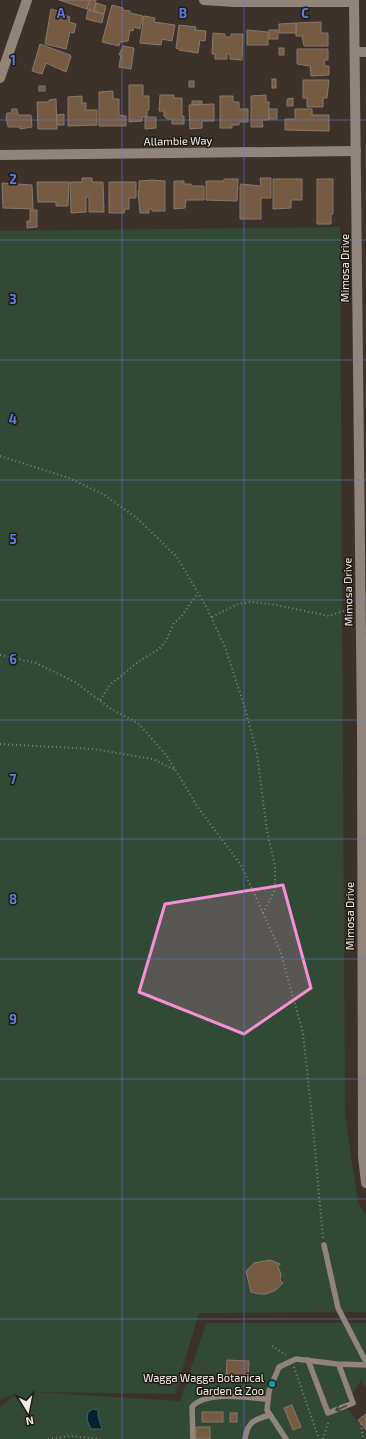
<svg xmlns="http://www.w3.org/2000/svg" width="366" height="1439" font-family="'Exo 2',sans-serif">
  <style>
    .green { fill: #314935 }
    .water { fill: #002232; stroke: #495e68 }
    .building { fill: #765b43; stroke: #85796f }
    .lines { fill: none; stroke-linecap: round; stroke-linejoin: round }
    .path { stroke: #8a8179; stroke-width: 2; stroke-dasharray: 1 3; stroke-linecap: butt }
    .service { stroke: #91857b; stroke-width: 5.5 }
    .minor { stroke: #91857b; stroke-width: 10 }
    .oneway { stroke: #4d453f }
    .marked { fill: #f491d4; fill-opacity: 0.2; stroke: #f491d4; stroke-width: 3; stroke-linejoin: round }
    .grid { fill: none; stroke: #5d7ddc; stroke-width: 1; stroke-opacity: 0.55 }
    .culture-dot { fill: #0f9aa8; stroke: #201b17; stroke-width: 1.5 }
    .labels { text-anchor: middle; stroke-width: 3; stroke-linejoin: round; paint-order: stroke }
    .street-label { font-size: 11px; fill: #f2ebe5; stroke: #201b17 }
    .poi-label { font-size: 11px; fill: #f2ebe5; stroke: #201b17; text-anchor: end }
    .grid-label { font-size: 13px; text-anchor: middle; font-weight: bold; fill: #5d7ddc; stroke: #201b17; stroke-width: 3; stroke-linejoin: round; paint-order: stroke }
  </style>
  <rect width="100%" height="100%" fill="#3d3229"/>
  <!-- green -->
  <polygon class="green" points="340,227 345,1114 358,1203 366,1215 366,1312 199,1313 175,1394 33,1392 180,1401 206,1323 366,1323 366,1388 361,1380 345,1405 366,1432 366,1439 0,1439 0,1407 17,1393 0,1400 0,231"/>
  <!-- water -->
  <polygon class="water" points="93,1409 98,1410 98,1416 102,1429 91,1429 87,1420 88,1412"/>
  <!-- building -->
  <g class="building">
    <polygon points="59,0 90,0 87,9"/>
    <polygon points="90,0 96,0 94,10 87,9"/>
    <polygon points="96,3 106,6 104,14 94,11"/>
    <polygon points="112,5 123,8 123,10 130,11 130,13 143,16 140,29 134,27 133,31 130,30 128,41 120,42 119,46 102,42"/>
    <polygon points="51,9 62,12 61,14 70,17 69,22 76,24 74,33 70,32 66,49 45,44"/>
    <polygon points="88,10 104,14 102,23 86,19"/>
    <polygon points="144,16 155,18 154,22 175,25 172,41 162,39 161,45 140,43"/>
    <polygon points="321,22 321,33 328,33 328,46 304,46 302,36 296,36 296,23"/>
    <polygon points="296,23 296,33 279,33 279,24"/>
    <polygon points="179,25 196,27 195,30 206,31 205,41 200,40 198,53 179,50 179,49 176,48"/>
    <polygon points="247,30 268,32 268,45 247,45"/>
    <rect x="269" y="30" width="9" height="9"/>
    <polygon points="213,33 225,34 225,37 231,37 231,34 243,34 242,60 230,59 230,54 227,54 227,59 215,59 215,54 212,54"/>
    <polygon points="40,44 70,55 71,56 66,72 46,63 42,74 32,71"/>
    <polygon points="123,46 134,48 131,69 119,67 121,55 119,55"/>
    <rect x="279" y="48" width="5" height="7"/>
    <polygon points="297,49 328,49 328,60 324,60 325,66 329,66 329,75 311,76 310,66 297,64"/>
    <rect x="272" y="79" width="4" height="9"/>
    <polygon points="303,80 329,80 327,98 323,98 323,107 307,107 307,98 303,98"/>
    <rect x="189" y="81" width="5" height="6"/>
    <polygon points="129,85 143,85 143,96 149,96 149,110 147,110 147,117 142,117 142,121 129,122"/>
    <rect x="39" y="86" width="6" height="5"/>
    <polygon points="113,91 113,99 119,99 119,115 126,116 126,126 99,126 99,92"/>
    <polygon points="160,95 174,95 174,98 182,98 182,116 184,116 184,124 172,124 172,119 167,119 164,116 164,111 159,111"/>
    <polygon points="266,95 266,102 269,102 269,120 262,120 263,127 251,127 251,96"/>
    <polygon points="82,96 82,103 86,103 86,110 97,110 97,125 68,126 68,97"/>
    <polygon points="220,96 233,96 233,102 239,102 239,109 248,109 248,122 239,122 239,125 232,125 232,128 220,128"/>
    <polygon points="293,98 293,106 287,106 287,99"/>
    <polygon points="56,99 57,129 38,129 37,102 49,102 49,100"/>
    <polygon points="192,101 202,101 202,104 192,105"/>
    <polygon points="214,104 214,121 202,121 202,128 190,129 189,105"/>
    <polygon points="12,109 17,109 18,115 31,115 32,127 20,129 20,127 8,127 6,117 7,113 11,113"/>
    <rect x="269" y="109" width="8" height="10"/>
    <polygon points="295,109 312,109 312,115 329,115 329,131 285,130 285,119 295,119"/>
    <polygon points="64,114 64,125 57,125 57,115"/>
    <polygon points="145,117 156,117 156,128 145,129"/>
    <polygon points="82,178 92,178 92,182 103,182 104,212 89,212 89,197 86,197 86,212 71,213 70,182 82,182"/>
    <polygon points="260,178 271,178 271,198 261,198 261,219 240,219 240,186 241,184 261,186"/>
    <polygon points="224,179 238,179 237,201 206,200 206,181 224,181"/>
    <polygon points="273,179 302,179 302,200 291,200 291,208 273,209"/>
    <polygon points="317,179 333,179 333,214 331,214 331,224 317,224"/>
    <polygon points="152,180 165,181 165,211 152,211 152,209 149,209 149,213 140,213 138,191 139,191 139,181"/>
    <polygon points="174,181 184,181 184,184 191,184 192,186 204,186 204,200 186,200 185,208 174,209"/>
    <polygon points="37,182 69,182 68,206 56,206 56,202 38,202"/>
    <polygon points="109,182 136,182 136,198 129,198 129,209 125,209 124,213 109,213"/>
    <polygon points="2,183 32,185 33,209 3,208"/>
    <polygon points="30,210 37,210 37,227 27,228 27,221 30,221"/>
    <polygon points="270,1260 280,1264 278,1267 281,1274 280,1280 283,1283 276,1290 266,1294 259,1294 251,1292 246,1271 254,1263"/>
    <polygon points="227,1360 249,1361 248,1382 226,1381"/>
    <polygon points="292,1405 301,1427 293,1430 284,1408"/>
    <rect x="202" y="1412" width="21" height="10"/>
    <rect x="230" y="1413" width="7" height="9"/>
    <polygon points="366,1414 366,1430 358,1420"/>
    <rect x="196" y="1427" width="14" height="12"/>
  </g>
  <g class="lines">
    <!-- path -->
    <g class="path">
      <polyline points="0,456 69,478 103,494 137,518 177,557 208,610 226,650 244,705 257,754 267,831 275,866 275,890 263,913"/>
      <polyline points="212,617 238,604 250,602 271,604 329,616 352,608"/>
      <polyline points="0,655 36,663 75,682 111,709 138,723 167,756 199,809 241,865 280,950 303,1033 312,1117 323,1238"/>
      <polyline points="100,700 110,685 138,662 159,649 166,641 174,623 181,617 198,593"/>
      <polyline points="0,744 93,749 153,759 175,770"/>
      <polyline points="272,1346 286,1355"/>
      <polyline points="294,1367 319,1439"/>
      <polyline points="361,1424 363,1439"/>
      <polyline points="48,1439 70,1436 100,1439"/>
      <polyline points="323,1439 329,1420"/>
    </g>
    <!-- service -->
    <g class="service">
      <polyline points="324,1245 338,1308 366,1362"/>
      <polyline points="308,1360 328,1413 353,1403 339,1365"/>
      <path d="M193 1439 192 1407C206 1390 248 1398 268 1399"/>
      <path d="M245 1439C247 1422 255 1419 270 1415"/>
      <polyline points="286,1439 267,1410 269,1391 279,1367 296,1359 337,1364 366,1365"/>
    </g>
    <!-- minor -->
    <g class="minor">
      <polyline points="204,0 235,2 354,2"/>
      <polyline points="354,0 362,730 363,1157 366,1183"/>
      <polyline points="355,52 366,52"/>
      <polyline points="0,78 27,0"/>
      <polyline points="0,155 356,151"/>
    </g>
  </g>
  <!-- one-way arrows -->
  <defs><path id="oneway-shaft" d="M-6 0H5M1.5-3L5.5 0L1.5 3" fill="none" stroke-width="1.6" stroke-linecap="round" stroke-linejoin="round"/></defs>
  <use class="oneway" href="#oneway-shaft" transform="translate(341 1408) rotate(157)"/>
  <!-- marked area -->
  <path class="marked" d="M283 885 311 988 244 1034 139 992 165 904Z"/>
  <!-- grid -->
  <path class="grid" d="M122 0V1439M244 0V1439M0 120H366M0 240H366M0 360H366M0 480H366M0 600H366M0 720H366M0 839H366M0 959H366M0 1079H366M0 1199H366M0 1319H366"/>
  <!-- markers -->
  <circle class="culture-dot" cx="272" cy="1384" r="4"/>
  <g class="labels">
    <!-- street labels -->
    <g class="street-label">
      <text transform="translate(178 141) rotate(-1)" y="4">Allambie Way</text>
      <text transform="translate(345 268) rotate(-90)" y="4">Mimosa Drive</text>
      <text transform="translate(348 592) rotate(-91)" y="4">Mimosa Drive</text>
      <text transform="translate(350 916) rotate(-90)" y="4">Mimosa Drive</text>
    </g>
    <!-- poi labels -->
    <g class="poi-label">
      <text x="264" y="1382">Wagga Wagga Botanical<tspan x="264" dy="13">Garden &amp; Zoo</tspan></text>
    </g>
  </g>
  <g class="grid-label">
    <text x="61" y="18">A</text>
    <text x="183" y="18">B</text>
    <text x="305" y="18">C</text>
    <text x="13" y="65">1</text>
    <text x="13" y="184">2</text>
    <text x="13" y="304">3</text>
    <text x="13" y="424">4</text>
    <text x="13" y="544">5</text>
    <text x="13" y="664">6</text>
    <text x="13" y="784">7</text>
    <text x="13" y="904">8</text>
    <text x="13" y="1024">9</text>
  </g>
  <!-- north arrow -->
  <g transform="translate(28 1411) rotate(170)" stroke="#201b17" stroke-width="3" paint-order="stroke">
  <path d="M0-3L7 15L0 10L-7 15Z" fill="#f2ebe5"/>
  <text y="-6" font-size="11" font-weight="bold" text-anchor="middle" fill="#f2ebe5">N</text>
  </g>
</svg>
